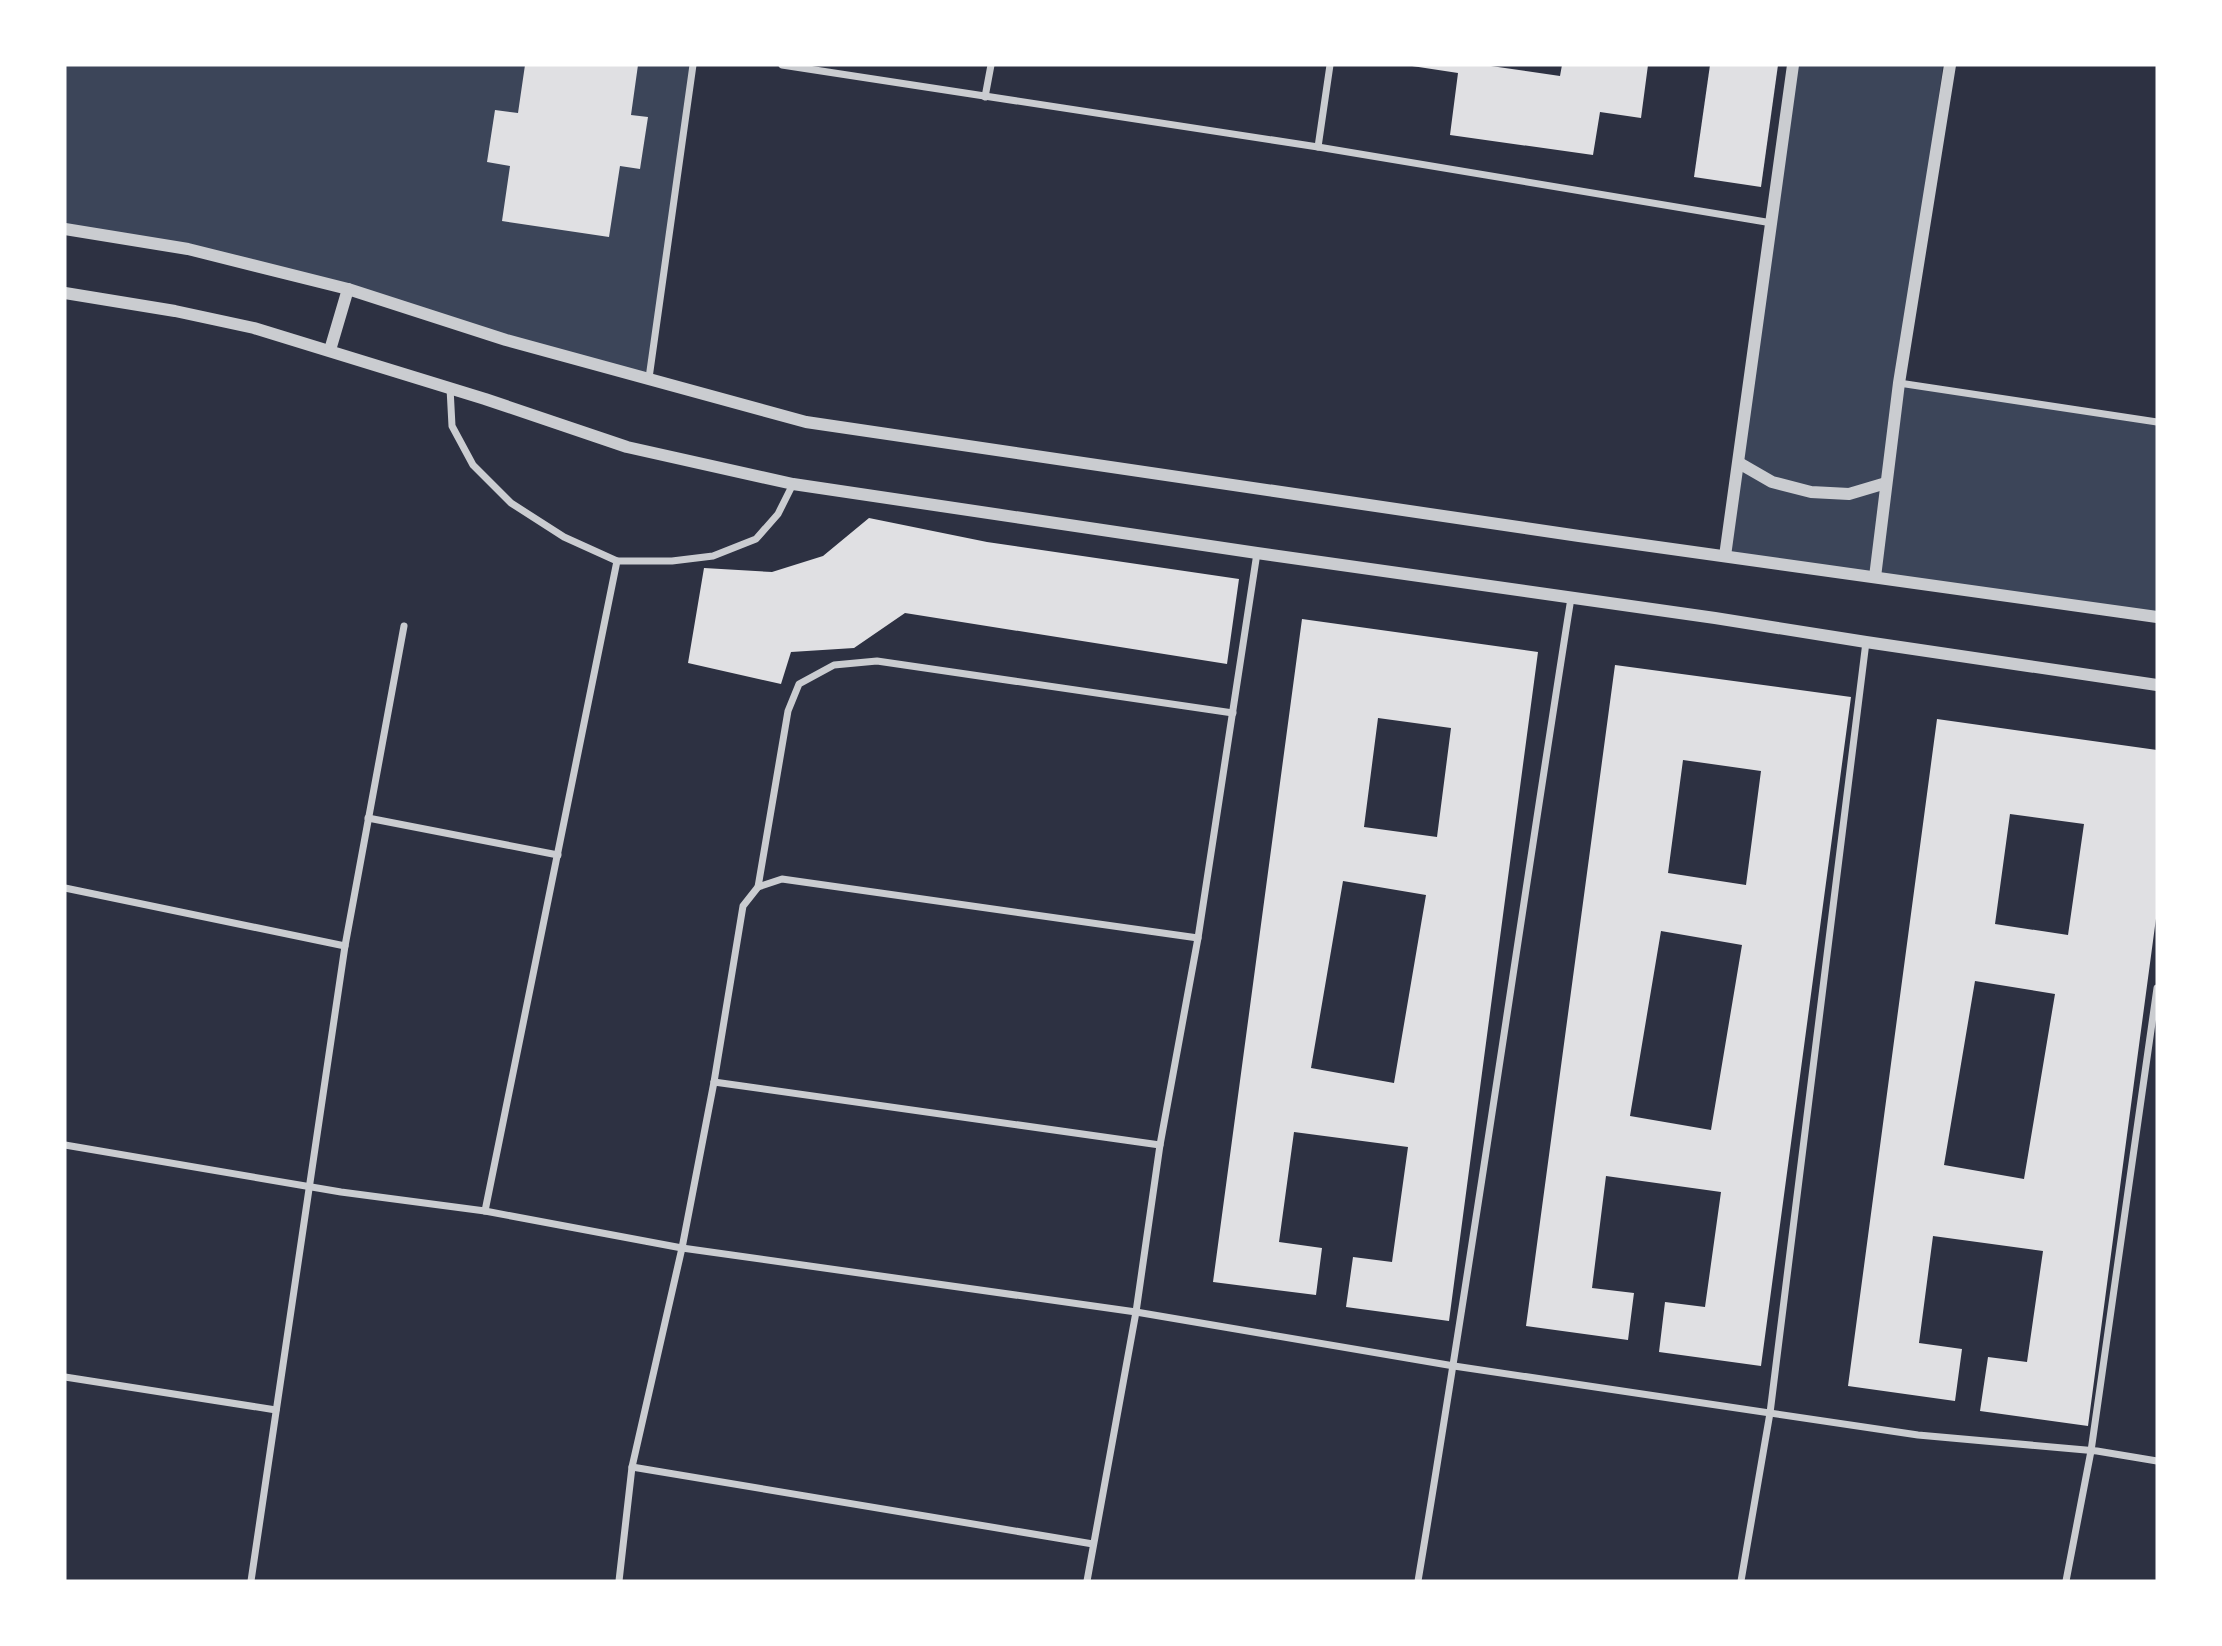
<svg xmlns="http://www.w3.org/2000/svg" width="2222" height="1646" font-family="Raleway,sans-serif">
  <style>
    .green { fill: #3c4559 }
    .building { fill: #e0e0e3; fill-rule: evenodd }
    .lines { fill: none; stroke-linecap: round; stroke-linejoin: round }
    .minor { stroke: #caccd0; stroke-width: 7 }
    .tertiary { stroke: #caccd0; stroke-width: 12 }
  </style>
  <rect width="100%" height="100%" fill="#2d3142"/>
  <!-- green -->
  <g class="green">
    <polygon points="65,65 693,65 649,378 348,289 65,229"/>
    <polygon points="1795,65 1943,65 1899,382 2157,422 2157,617 1725,556"/>
  </g>
  <!-- building -->
  <g class="building">
    <polygon points="525,65 638,65 631,115 648,117 640,169 620,166 609,237 502,221 510,166 487,162 495,110 518,113"/>
    <polygon points="1412,65 1484,65 1560,76 1562,65 1648,65 1641,118 1600,112 1593,155 1450,135 1458,73 1412,66"/>
    <polygon points="1710,65 1778,65 1761,187 1694,177"/>
    <polygon points="869,518 987,542 1239,579 1227,664 905,613 854,648 791,652 781,684 688,663 704,568 772,572 823,556"/>
    <path d="M1302 619 1538 652 1449 1321 1346 1307 1353 1257 1392 1262 1408 1147 1294 1132 1279 1242 1322 1248 1316 1295 1213 1282ZM1378 718 1451 728 1437 837 1364 827ZM1343 881 1426 895 1394 1083 1311 1068Z"/>
    <path d="M1615 665 1851 697 1761 1366 1659 1352 1665 1302 1705 1307 1721 1192 1606 1176 1592 1288 1634 1293 1628 1340 1526 1326ZM1683 760 1761 771 1746 885 1668 873ZM1661 931 1742 945 1711 1130 1630 1116Z"/>
    <path d="M1937 719 2157 750V911L2088 1426 1980 1411 1988 1357 2027 1362 2043 1251 1933 1236 1919 1343 1962 1349 1955 1401 1848 1386ZM2010 814 2084 824 2068 935 1995 924ZM1975 981 2055 994 2024 1179 1944 1165Z"/>
  </g>
  <g class="lines">
    <!-- minor -->
    <g class="minor">
      <polyline points="782,65 1318,147 1772,223"/>
      <polyline points="985,97 991,65"/>
      <polyline points="1318,147 1330,65"/>
      <polyline points="649,378 693,65"/>
      <polyline points="1899,383 2157,422"/>
      <polyline points="450,388 452,426 473,465 511,503 564,537 617,561"/>
      <polyline points="368,818 558,855"/>
      <polyline points="758,887 788,711 799,684 834,665 877,661 1233,713"/>
      <polyline points="65,888 345,946"/>
      <polyline points="714,1082 1160,1145"/>
      <polyline points="65,1145 341,1192 485,1211 682,1248 1136,1312 1454,1366 1918,1435 2097,1451 2157,1461"/>
      <polyline points="485,1211 617,561 672,561 713,556 756,539 778,514 793,484"/>
      <polyline points="65,1377 276,1410"/>
      <polyline points="632,1467 1093,1544"/>
      <polyline points="251,1581 345,946 404,626"/>
      <polyline points="619,1581 632,1467 682,1248 714,1082 743,906 758,887 782,879 1198,938"/>
      <polyline points="1087,1581 1136,1312 1160,1145 1198,938 1257,553"/>
      <path d="M1418 1581C1473 1254 1519 926 1571 598"/>
      <polyline points="1741,1581 1770,1413 1866,642"/>
      <polyline points="2066,1581 2091,1451 2157,988"/>
    </g>
    <!-- tertiary -->
    <g class="tertiary">
      <polyline points="65,229 188,249 348,289 506,340 806,422 1579,536 2157,617"/>
      <polyline points="65,293 175,311 254,328 485,399 627,447 793,484 1257,553 1715,618 1866,642 2157,685"/>
      <polyline points="330,350 348,289"/>
      <polyline points="1739,463 1772,482 1811,492 1849,494 1886,483"/>
      <polyline points="1725,556 1793,65"/>
      <polyline points="1875,577 1899,383 1950,65"/>
    </g>
  </g>
  <!-- border -->
  <rect width="2222" height="1646" fill="none" stroke="#ffffff" stroke-width="133"/>
</svg>
